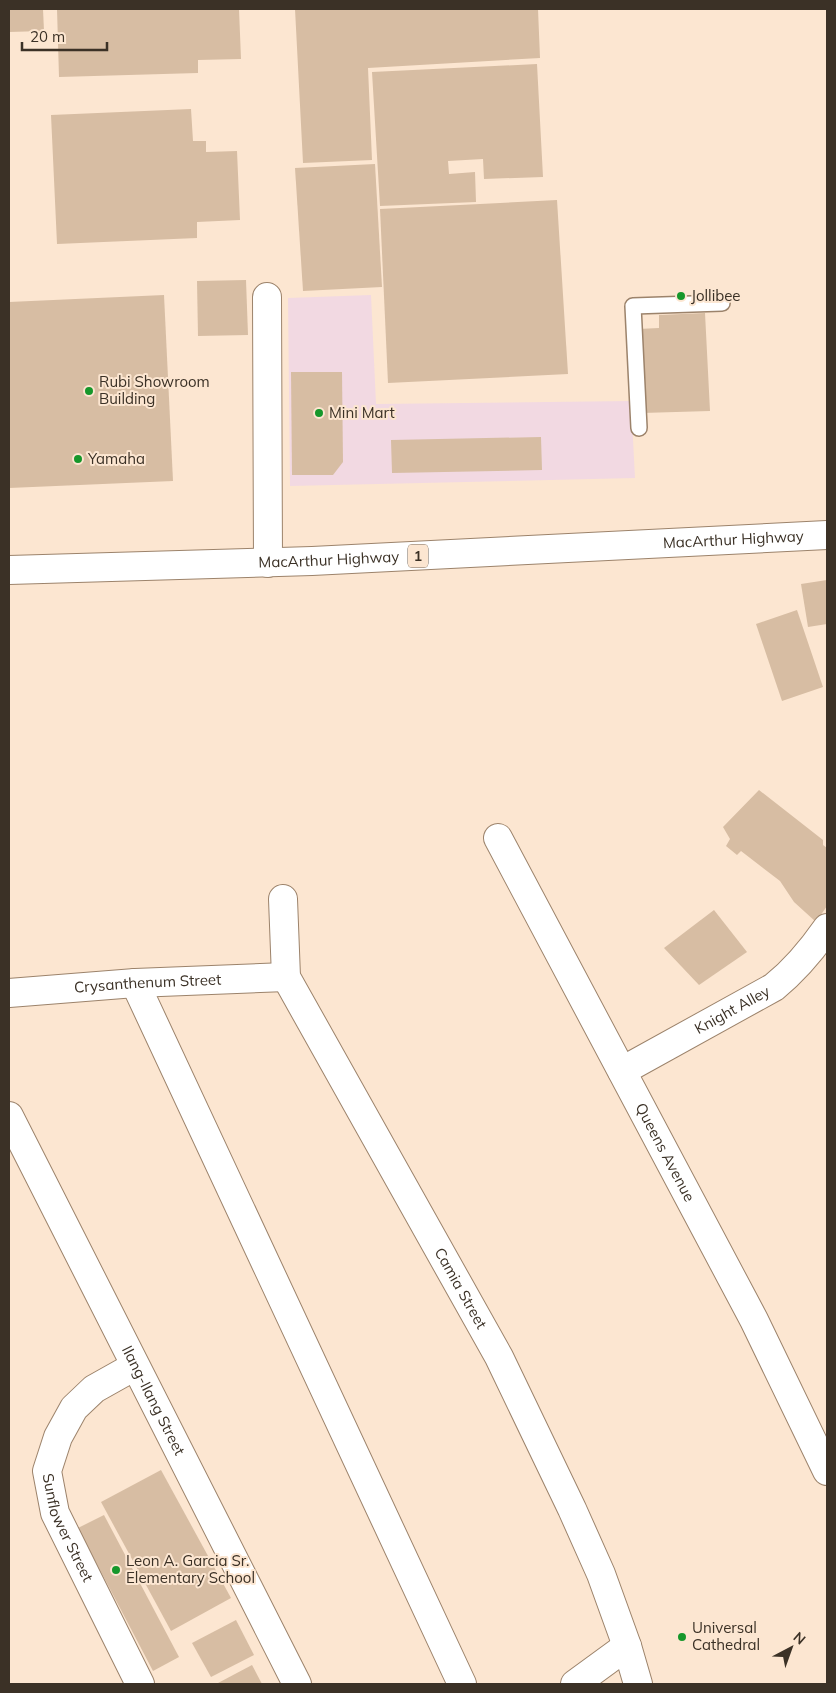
<svg xmlns="http://www.w3.org/2000/svg" width="836" height="1693" font-family="Mulish,sans-serif">
  <style>
    .commercial { fill: #f2d9e2 }
    .building { fill: #d7bda3 }
    .lines { fill: none; stroke-linecap: round; stroke-linejoin: round }
    .lane-casing { stroke: #9c836b; stroke-width: 18 }
    .street-casing { stroke: #9c836b; stroke-width: 30 }
    .highway-casing { stroke: #9c836b; stroke-width: 30 }
    .lane { stroke: #fff; stroke-width: 15 }
    .street { stroke: #fff; stroke-width: 28 }
    .highway { stroke: #fff; stroke-width: 28 }
    .poi-dot { fill: #16972b; stroke: #fce6d1; stroke-width: 2 }
    .labels { text-anchor: middle; stroke-width: 4; stroke-linejoin: round; paint-order: stroke }
    .shield { fill: #fce6d1; stroke: #756759; stroke-width: 1 }
    .shield-label { font-size: 14px; font-weight: bold; fill: #3b3126 }
    .poi-label { font-size: 15px; fill: #3b3126; stroke: #fce6d1; text-anchor: start }
    .street-label { font-size: 15px; fill: #3b3126; stroke: #fce6d1 }
  </style>
  <rect width="100%" height="100%" fill="#fce6d1"/>
  <!-- commercial -->
  <polygon class="commercial" points="371,295 376,404 631,401 635,478 290,486 288,298"/>
  <!-- building -->
  <g class="building">
    <polygon points="9,9 43,9 44,31 9,32"/>
    <polygon points="57,9 239,9 241,59 198,60 198,73 59,77"/>
    <polygon points="295,9 538,9 540,58 368,68 372,160 303,163"/>
    <polygon points="537,64 543,177 484,179 483,159 448,161 449,174 475,172 476,202 380,206 372,72"/>
    <polygon points="191,109 193,141 206,141 206,152 237,151 240,220 197,222 197,238 57,244 51,115"/>
    <polygon points="375,164 382,287 303,291 295,168"/>
    <polygon points="557,200 568,374 388,383 380,209"/>
    <polygon points="246,280 248,335 198,336 197,281"/>
    <polygon points="164,295 173,481 9,488 9,302"/>
    <polygon points="705,313 710,411 642,413 638,329 659,328 659,315"/>
    <polygon points="291,372 342,372 343,462 333,475 292,475"/>
    <polygon points="541,437 542,470 392,473 391,440"/>
    <polygon points="827,580 827,624 808,627 801,584"/>
    <polygon points="797,610 823,687 782,701 756,624"/>
    <polygon points="759,790 823,840 823,845 827,848 827,906 816,922 794,902 780,881 741,851 737,855 726,846 730,839 723,827"/>
    <polygon points="714,910 747,952 699,985 664,948"/>
    <polygon points="161,1470 231,1598 171,1631 101,1502"/>
    <polygon points="104,1515 179,1657 153,1671 78,1528"/>
    <polygon points="236,1620 254,1655 211,1677 192,1643"/>
    <polygon points="252,1665 262,1684 219,1684 218,1683"/>
  </g>
  <g class="lines">
    <!-- lane casing -->
    <g class="lane-casing">
      <polyline id="lane" points="639,428 633,306 722,303"/>
    </g>
    <!-- street casing -->
    <g class="street-casing">
      <g id="street">
        <polyline points="267,297 268,563"/>
        <path id="s1" d="M498 838 754 1320 827 1471"/>
        <path id="s2" d="M283 899 286 977 499 1357 572 1509 601 1574 627 1646 638 1684"/>
        <polyline points="135,983 462,1684"/>
        <path id="s3" d="M9 993 135 983 286 977"/>
        <path id="s4" d="M622 1071 774 987C795 970 811 951 827 928"/>
        <path id="s5" d="M9 1116 297 1684"/>
        <path id="s6" d="M135 1366 94 1389 74 1408 58 1437 47 1471 55 1513 140 1684"/>
        <polyline points="575,1684 627,1646"/>
      </g>
    </g>
    <!-- highway casing -->
    <g class="highway-casing">
      <g id="highway">
        <path id="s7" d="M9 570 312 561 827 535"/>
      </g>
    </g>
    <!-- lane -->
    <use href="#lane" class="lane"/>
    <!-- street -->
    <use href="#street" class="street"/>
    <!-- highway -->
    <use href="#highway" class="highway"/>
  </g>
  <!-- markers -->
  <g class="poi-dot">
    <circle cx="681" cy="296" r="5"/>
    <circle cx="89" cy="391" r="5"/>
    <circle cx="319" cy="413" r="5"/>
    <circle cx="78" cy="459" r="5"/>
    <circle cx="116" cy="1570" r="5"/>
    <circle cx="682" cy="1637" r="5"/>
  </g>
  <g class="labels">
    <!-- shield labels -->
    <rect class="shield" x="408" y="544.5" width="20" height="23" rx="4"/>
    <g class="shield-label">
      <text x="418" y="561">1</text>
    </g>
    <!-- poi labels -->
    <g class="poi-label">
      <text x="691" y="301">Jollibee</text>
      <text x="99" y="387">Rubi Showroom<tspan x="99" dy="17">Building</tspan></text>
      <text x="329" y="418">Mini Mart</text>
      <text x="88" y="464">Yamaha</text>
      <text x="126" y="1566">Leon A. Garcia Sr.<tspan x="126" dy="17">Elementary School</tspan></text>
      <text x="692" y="1633">Universal<tspan x="692" dy="17">Cathedral</tspan></text>
    </g>
    <!-- street labels -->
    <g class="street-label">
      <text dy="5" stroke="none"><textPath href="#s7" startOffset="725">MacArthur Highway</textPath></text>
      <text dy="5" stroke="none"><textPath href="#s7" startOffset="320">MacArthur Highway</textPath></text>
      <text dy="5" stroke="none"><textPath href="#s3" startOffset="139">Crysanthenum Street</textPath></text>
      <text dy="5" stroke="none"><textPath href="#s4" startOffset="126">Knight Alley</textPath></text>
      <text dy="5" stroke="none"><textPath href="#s1" startOffset="356">Queens Avenue</textPath></text>
      <text dy="5" stroke="none"><textPath href="#s2" startOffset="435">Camia Street</textPath></text>
      <text dy="5" stroke="none"><textPath href="#s5" startOffset="319">Ilang-Ilang Street</textPath></text>
      <text dy="5" stroke="none"><textPath href="#s6" startOffset="204">Sunflower Street</textPath></text>
    </g>
  </g>
  <!-- border -->
  <rect width="836" height="1693" fill="none" stroke="#3b3126" stroke-width="20"/>
  <!-- north arrow -->
  <g transform="translate(791 1648) rotate(41)" stroke="#fce6d1" stroke-width="4" paint-order="stroke">
  <path d="M0-4L9 19L0 12L-9 19Z" fill="#3b3126"/>
  <text y="-8" font-size="14" font-weight="bold" text-anchor="middle" fill="#3b3126">N</text>
  </g>
  <!-- scale -->
  <path d="M22 42v8h85v-8" fill="none" stroke="#3b3126" stroke-width="2.5"/>
  <text x="30" y="42" font-size="15" fill="#3b3126" stroke="#fce6d1" stroke-width="4" paint-order="stroke">20 m</text>
</svg>
